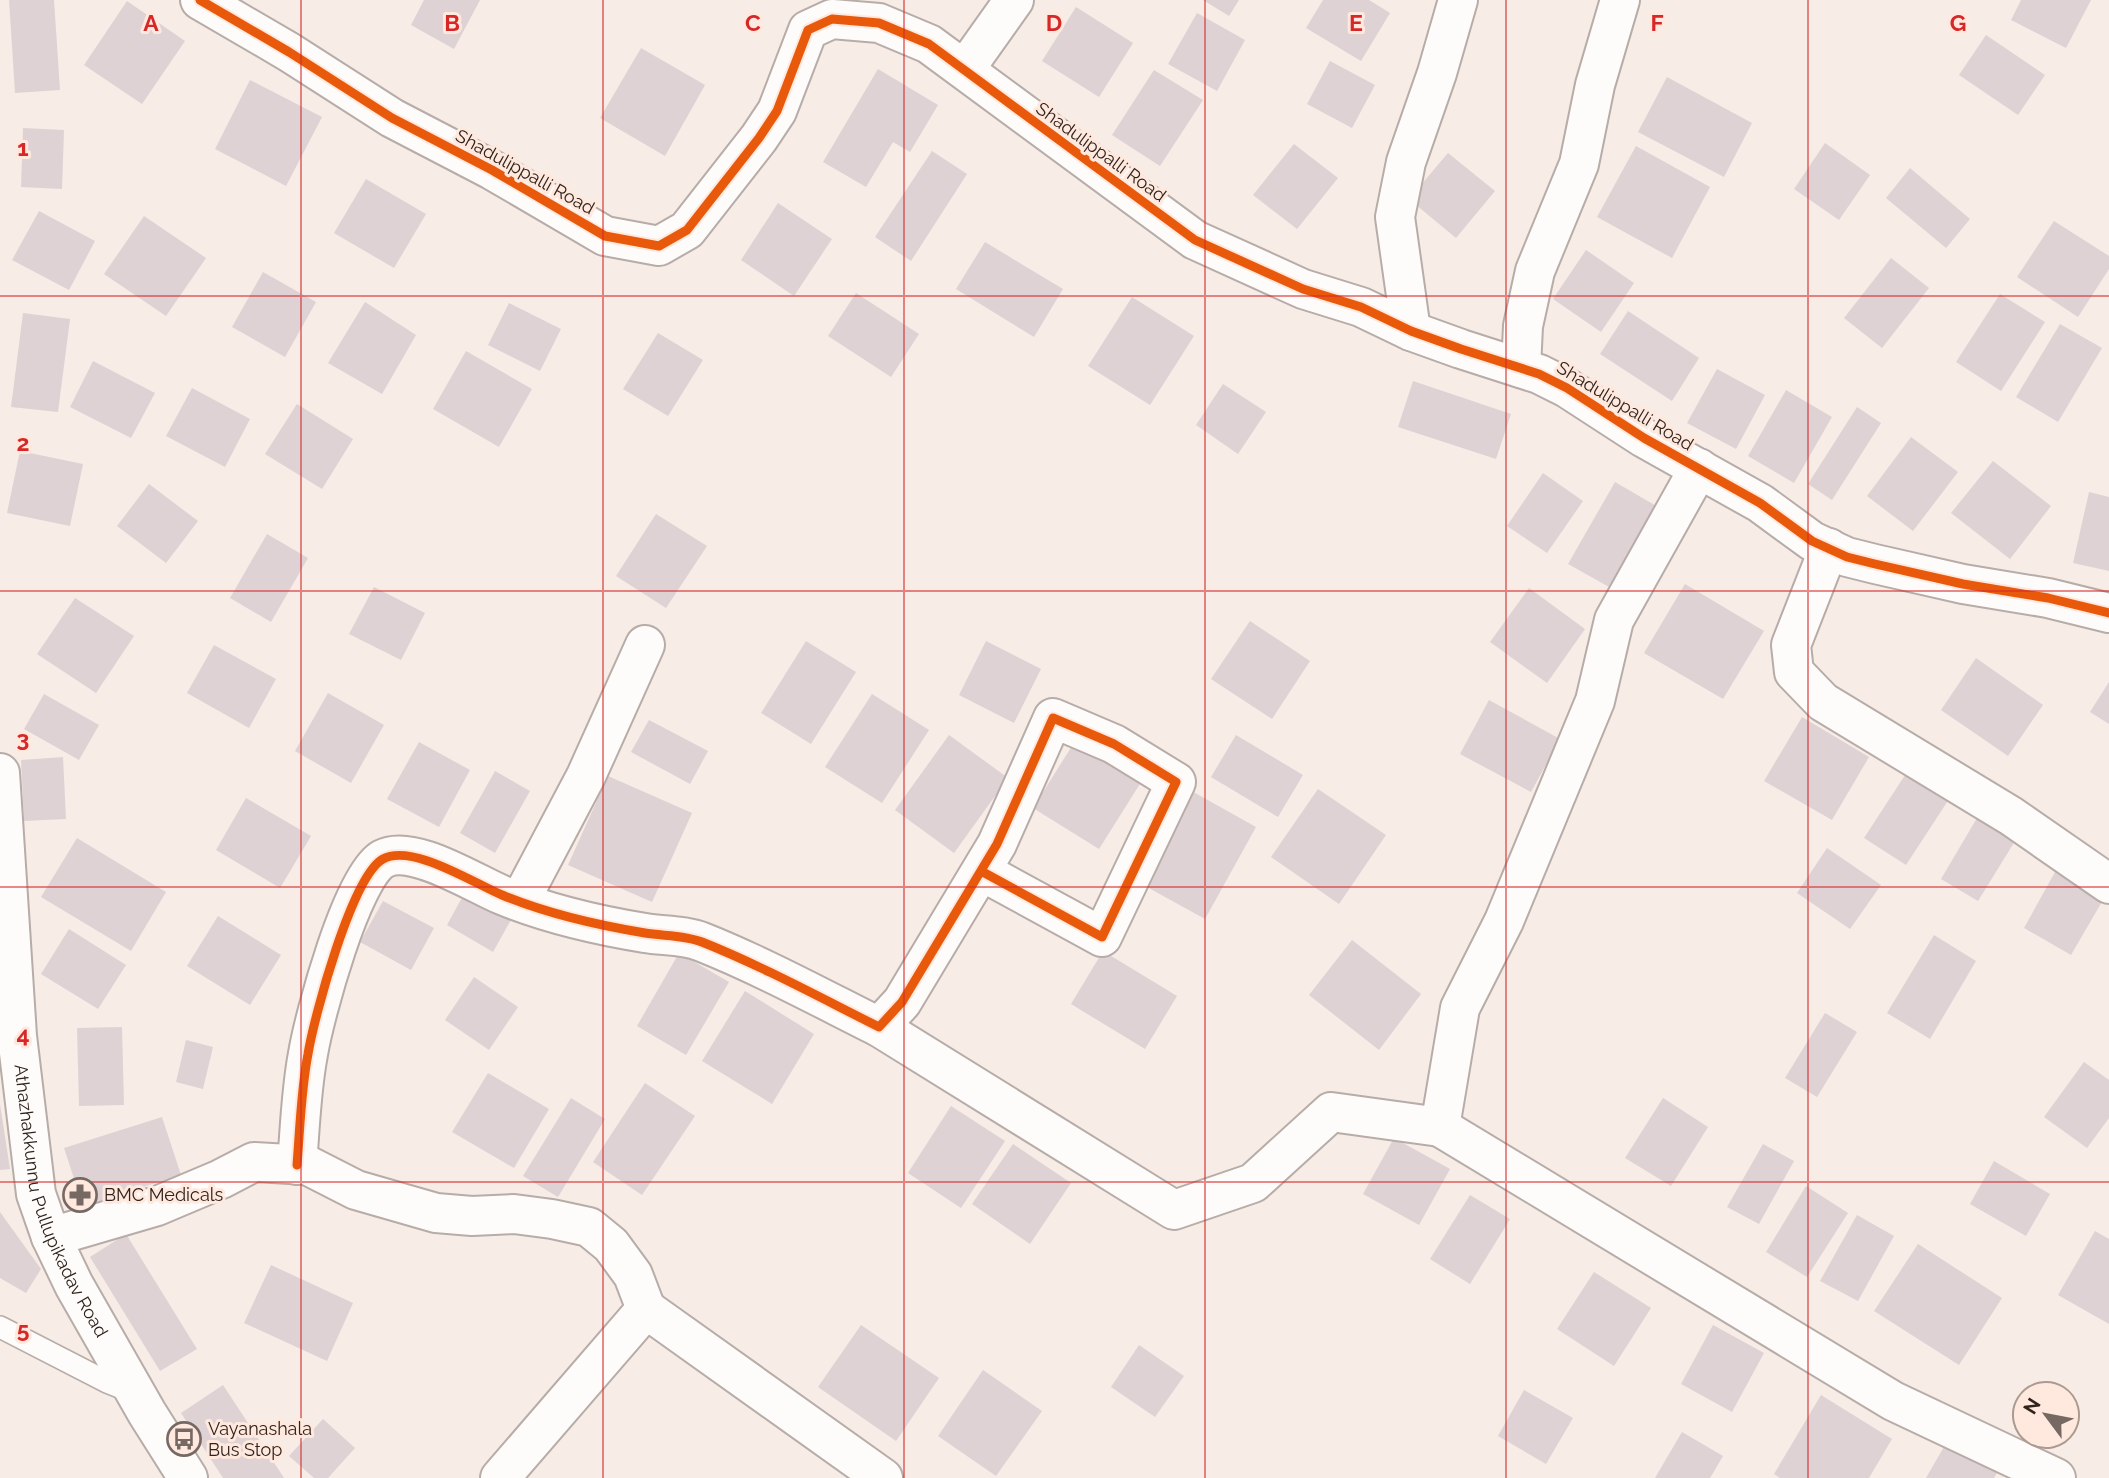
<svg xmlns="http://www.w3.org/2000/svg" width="2109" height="1478" font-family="Raleway,sans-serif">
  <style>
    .building { fill: #ded2d4 }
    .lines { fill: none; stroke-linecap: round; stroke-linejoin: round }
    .lane-casing { stroke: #b7aca7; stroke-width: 24 }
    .street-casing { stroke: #b7aca7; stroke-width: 42 }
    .secondary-casing { stroke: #b7aca7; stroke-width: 42 }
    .lane { stroke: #fefcfb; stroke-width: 21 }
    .street { stroke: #fefcfb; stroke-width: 38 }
    .secondary { stroke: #fefcfb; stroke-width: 38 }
    .cycleway-casing { stroke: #ffe9de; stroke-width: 13 }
    .cycleway { stroke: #e8590c; stroke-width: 9 }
    .grid { fill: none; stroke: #d62828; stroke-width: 2; stroke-opacity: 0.55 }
    .labels { text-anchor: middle; stroke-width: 6; stroke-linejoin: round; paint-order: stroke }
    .street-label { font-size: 18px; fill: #30231c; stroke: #ffe9de }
    .poi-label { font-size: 18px; fill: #30231c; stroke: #ffe9de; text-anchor: start }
    .grid-label { font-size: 23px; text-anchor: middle; font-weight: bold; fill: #d62828; stroke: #ffe9de; stroke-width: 6; stroke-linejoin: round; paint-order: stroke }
  </style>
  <rect width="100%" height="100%" fill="#f7ece6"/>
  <!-- building -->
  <g class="building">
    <polygon points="9,0 54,0 60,90 15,93"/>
    <polygon points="424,0 480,0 454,49 411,25"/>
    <polygon points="1203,0 1239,0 1229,16"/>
    <polygon points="1323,0 1369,0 1390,13 1361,61 1306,28"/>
    <polygon points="2021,0 2091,0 2066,48 2011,20"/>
    <polygon points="127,1 185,41 142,104 84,65"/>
    <polygon points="1076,7 1133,43 1099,97 1042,61"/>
    <polygon points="1197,13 1245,40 1217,91 1168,64"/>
    <polygon points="1986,35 2045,75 2018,115 1959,75"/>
    <polygon points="641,48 705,85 665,156 600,118"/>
    <polygon points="1330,61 1375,85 1352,128 1307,104"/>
    <polygon points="878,69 938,105 910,152 893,142 866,187 823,162"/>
    <polygon points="1154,70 1203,100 1160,166 1112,135"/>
    <polygon points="1667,77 1752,123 1724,177 1638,132"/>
    <polygon points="250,80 322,117 286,186 215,149"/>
    <polygon points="23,128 64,130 62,189 21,187"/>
    <polygon points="1825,143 1870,175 1839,220 1794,189"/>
    <polygon points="1294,144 1338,178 1297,229 1253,195"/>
    <polygon points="1636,146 1710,187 1672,258 1597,217"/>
    <polygon points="932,151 967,174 911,261 875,237"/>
    <polygon points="1448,153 1495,191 1456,238 1409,199"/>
    <polygon points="1910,168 1970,219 1946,248 1886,198"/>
    <polygon points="366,179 426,214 394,268 334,233"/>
    <polygon points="778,203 832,239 794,296 741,260"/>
    <polygon points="39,211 95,241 69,290 12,260"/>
    <polygon points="144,216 206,258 166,316 104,274"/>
    <polygon points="2054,221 2109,256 2109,269 2078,317 2017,277"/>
    <polygon points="985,242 1063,289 1034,337 956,289"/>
    <polygon points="1586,250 1634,283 1601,332 1553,299"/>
    <polygon points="1891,258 1929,288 1882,348 1844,318"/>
    <polygon points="263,272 316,302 285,357 232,327"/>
    <polygon points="856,293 919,334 891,377 828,336"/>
    <polygon points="2000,294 2045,322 2001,391 1956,362"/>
    <polygon points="1132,297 1194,336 1150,405 1088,366"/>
    <polygon points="365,302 416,335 382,394 328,363"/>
    <polygon points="509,303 561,329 540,371 488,345"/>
    <polygon points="1628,311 1699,358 1672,401 1600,354"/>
    <polygon points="23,313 70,319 58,412 11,407"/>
    <polygon points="2060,324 2102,348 2058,422 2016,397"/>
    <polygon points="658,333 703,360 668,416 623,389"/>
    <polygon points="466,351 532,389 499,447 433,409"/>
    <polygon points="93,361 155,393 131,438 70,407"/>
    <polygon points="1717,369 1765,395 1736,449 1687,423"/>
    <polygon points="1413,381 1511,414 1496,459 1398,427"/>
    <polygon points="1223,384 1266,412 1238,454 1196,425"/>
    <polygon points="192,388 250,419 225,467 166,436"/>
    <polygon points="1786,390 1832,417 1794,483 1748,456"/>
    <polygon points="297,404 353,439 322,489 265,454"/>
    <polygon points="1857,407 1881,423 1832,500 1808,484"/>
    <polygon points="1911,437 1958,472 1913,531 1867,496"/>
    <polygon points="20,451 83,464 70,526 7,513"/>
    <polygon points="1993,461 2051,506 2010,559 1951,513"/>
    <polygon points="1543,473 1583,501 1547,553 1507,526"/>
    <polygon points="1615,482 1658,507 1611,588 1568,564"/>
    <polygon points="149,484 198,521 166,563 117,526"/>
    <polygon points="2089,492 2109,497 2109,571 2073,563"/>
    <polygon points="656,514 707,546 666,608 616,576"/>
    <polygon points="267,534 308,558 271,622 230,598"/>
    <polygon points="1685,584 1764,631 1723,699 1644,653"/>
    <polygon points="374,587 425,613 401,660 349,634"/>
    <polygon points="1529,588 1585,629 1547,683 1490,642"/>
    <polygon points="75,598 134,636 96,693 37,654"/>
    <polygon points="1250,621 1310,661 1272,719 1211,679"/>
    <polygon points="806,641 856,672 811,744 761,713"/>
    <polygon points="986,641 1041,669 1014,723 959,695"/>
    <polygon points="214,645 276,679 249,728 187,693"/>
    <polygon points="1976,658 2043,705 2008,756 1941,710"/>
    <polygon points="2109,682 2109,724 2090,712"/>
    <polygon points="328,693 384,725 351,783 295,751"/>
    <polygon points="44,694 99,725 79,760 24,729"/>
    <polygon points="872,694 929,730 882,803 825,767"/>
    <polygon points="1489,700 1560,739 1531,792 1460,754"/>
    <polygon points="1802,717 1869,757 1832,820 1764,781"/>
    <polygon points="649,720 708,751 690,784 631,752"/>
    <polygon points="949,735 1008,778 954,853 895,810"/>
    <polygon points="1236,735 1303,775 1278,817 1211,777"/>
    <polygon points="1077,738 1143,779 1099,849 1033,808"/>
    <polygon points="419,742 470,770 439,827 387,799"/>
    <polygon points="63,757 66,819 24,821 21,760"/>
    <polygon points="1909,769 1951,796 1906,865 1864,838"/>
    <polygon points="495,771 530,791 495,853 460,833"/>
    <polygon points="608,776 692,813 652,902 568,865"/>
    <polygon points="1188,789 1256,827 1205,919 1136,881"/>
    <polygon points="1318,789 1386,835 1339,904 1271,857"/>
    <polygon points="246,798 311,836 280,888 216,850"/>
    <polygon points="1977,818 2015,841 1978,901 1941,879"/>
    <polygon points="77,838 166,892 131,951 41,897"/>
    <polygon points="1827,848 1881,885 1850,929 1797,893"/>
    <polygon points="2055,872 2103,900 2071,955 2024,928"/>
    <polygon points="465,892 512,918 493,952 447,925"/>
    <polygon points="383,901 434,928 411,970 360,942"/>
    <polygon points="218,916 281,955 250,1005 187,966"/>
    <polygon points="69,929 126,965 98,1009 41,974"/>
    <polygon points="1934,935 1976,961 1930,1039 1887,1013"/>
    <polygon points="1352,940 1421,994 1379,1050 1309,995"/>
    <polygon points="1103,951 1177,996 1145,1049 1071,1004"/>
    <polygon points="679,953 729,982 686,1055 637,1026"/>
    <polygon points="474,977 518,1007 489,1050 445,1020"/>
    <polygon points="745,991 814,1034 772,1104 702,1061"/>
    <polygon points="1825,1013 1857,1032 1817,1097 1785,1078"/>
    <polygon points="122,1027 124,1105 79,1106 77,1028"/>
    <polygon points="186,1040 213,1047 203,1089 176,1082"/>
    <polygon points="2084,1062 2109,1080 2109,1118 2087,1148 2044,1117"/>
    <polygon points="488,1073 549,1109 514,1168 452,1132"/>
    <polygon points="645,1083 695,1116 642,1195 593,1162"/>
    <polygon points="571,1098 605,1119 558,1197 523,1176"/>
    <polygon points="1663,1098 1708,1127 1671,1186 1625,1158"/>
    <polygon points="0,1104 10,1169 0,1170"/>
    <polygon points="951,1106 1005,1141 961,1208 908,1173"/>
    <polygon points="162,1117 181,1175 83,1206 64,1148"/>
    <polygon points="1394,1138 1450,1169 1419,1225 1363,1194"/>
    <polygon points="1013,1144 1071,1183 1030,1244 972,1204"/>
    <polygon points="1763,1144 1794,1161 1759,1224 1727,1207"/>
    <polygon points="1994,1161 2050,1194 2026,1236 1970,1204"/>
    <polygon points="1806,1186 1848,1213 1807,1277 1766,1252"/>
    <polygon points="1470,1195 1510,1219 1470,1284 1430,1259"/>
    <polygon points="0,1212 41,1269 26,1293 0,1278"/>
    <polygon points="1857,1215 1894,1236 1858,1301 1820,1281"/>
    <polygon points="2095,1231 2109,1239 2109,1324 2058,1295"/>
    <polygon points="126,1234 197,1349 160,1371 90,1257"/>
    <polygon points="1918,1244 2002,1298 1959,1365 1874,1311"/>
    <polygon points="271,1265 353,1303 327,1361 244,1323"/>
    <polygon points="1594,1272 1651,1308 1614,1366 1557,1329"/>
    <polygon points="861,1325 939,1378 896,1441 818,1387"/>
    <polygon points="1713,1325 1764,1353 1732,1412 1681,1384"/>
    <polygon points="1139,1345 1184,1376 1155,1417 1111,1387"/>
    <polygon points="983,1370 1042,1411 996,1476 938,1436"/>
    <polygon points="223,1385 284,1478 223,1478 181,1413"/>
    <polygon points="1524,1390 1573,1418 1546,1464 1498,1436"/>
    <polygon points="1821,1395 1892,1439 1869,1478 1780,1478 1774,1474"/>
    <polygon points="323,1419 355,1448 328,1478 314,1478 289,1456"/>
    <polygon points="1682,1432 1723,1456 1710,1478 1655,1478"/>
    <polygon points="1945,1445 1997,1473 1994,1478 1926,1478"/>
  </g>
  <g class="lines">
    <!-- lane casing -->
    <g class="lane-casing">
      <polyline id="lane" points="0,1327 107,1382 132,1392"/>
    </g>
    <!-- street casing -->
    <g class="street-casing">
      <g id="street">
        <polyline points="200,0 289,52 392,118 492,170 605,236 659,246 687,230 759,138 777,111 808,30 832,19 879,23 929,44 1195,240 1303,289 1361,307 1411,331 1461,349 1539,374 1567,388 1644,438 1760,503 1812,541 1847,557 1875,564 1963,584 2048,598 2109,613"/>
        <polyline points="965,69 1014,0"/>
        <polyline points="1411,331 1395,217 1406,162 1437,73 1458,0"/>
        <polyline points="1521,368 1523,326 1535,271 1579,164 1595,85 1620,0"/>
        <polyline points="1699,468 1614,620 1595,701 1504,921 1460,1008 1440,1127 1893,1401 2056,1478"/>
        <polyline points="1829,548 1791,645 1794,672 1823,702 2011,816 2109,884"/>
        <polyline points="520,901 586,776 645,645"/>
        <polyline points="879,1027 1174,1210 1253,1183 1331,1112 1440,1127"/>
        <path d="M297 1165C300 1128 301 1090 308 1054 314 1017 352 876 383 859 412 843 475 884 502 895 548 914 596 925 645 933 663 936 685 935 702 942 762 966 821 998 879 1027L902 1002 997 844 1053 718 1114 744 1176 782 1102 937 981 871"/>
        <polyline points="51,1237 157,1206 221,1179 254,1162 307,1165 356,1190 436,1213 472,1216 514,1214 552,1219 589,1227 611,1245 633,1275 646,1309"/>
        <polyline points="500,1478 646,1309 883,1478"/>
      </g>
    </g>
    <!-- secondary casing -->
    <g class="secondary-casing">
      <g id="secondary">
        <path id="s1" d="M0 773 17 1036 36 1194 51 1237 74 1285 147 1413 188 1478"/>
      </g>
    </g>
    <!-- lane -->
    <use href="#lane" class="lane"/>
    <!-- street -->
    <use href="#street" class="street"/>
    <!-- secondary -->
    <use href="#secondary" class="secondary"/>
    <!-- cycleway casing -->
    <g class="cycleway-casing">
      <g id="cycleway">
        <polyline points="200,0 289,52 392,118 492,170 605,236 659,246 687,230 759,138 777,111 808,30 832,19 879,23 929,44 1195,240 1303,289 1361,307 1411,331 1461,349 1539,374 1567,388 1644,438 1760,503 1812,541 1847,557 1875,564 1963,584 2048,598 2109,613"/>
        <path d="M297 1165C300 1128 301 1090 308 1054 314 1017 352 876 383 859 412 843 475 884 502 895 548 914 596 925 645 933 663 936 685 935 702 942 762 966 821 998 879 1027L902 1002 997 844 1053 718 1114 744 1176 782 1102 937 981 871"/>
      </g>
    </g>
    <!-- cycleway -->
    <use href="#cycleway" class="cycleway"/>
  </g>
  <!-- grid -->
  <path class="grid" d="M301 0V1478M603 0V1478M904 0V1478M1205 0V1478M1506 0V1478M1808 0V1478M0 296H2109M0 591H2109M0 887H2109M0 1182H2109"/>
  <!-- icons -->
  <defs>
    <g id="pharmacy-ring" transform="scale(1.75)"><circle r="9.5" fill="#ffe9de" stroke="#766963" stroke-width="1.5"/><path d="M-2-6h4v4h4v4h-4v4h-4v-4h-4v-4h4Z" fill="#766963"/></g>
    <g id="bus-ring" transform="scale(1.75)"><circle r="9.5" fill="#ffe9de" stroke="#766963" stroke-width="1.5"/><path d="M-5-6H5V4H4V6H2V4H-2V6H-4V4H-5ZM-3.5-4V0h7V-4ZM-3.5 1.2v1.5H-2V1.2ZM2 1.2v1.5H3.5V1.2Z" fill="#766963"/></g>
  </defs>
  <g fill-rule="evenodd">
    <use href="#pharmacy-ring" x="80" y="1195"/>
    <use href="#bus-ring" x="184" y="1439"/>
  </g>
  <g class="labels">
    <!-- street labels -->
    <g class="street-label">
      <text transform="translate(1101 152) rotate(36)" y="6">Shadulippalli Road</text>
      <text transform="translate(525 172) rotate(29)" y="6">Shadulippalli Road</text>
      <text transform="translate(1625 406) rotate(31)" y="6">Shadulippalli Road</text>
      <text dy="6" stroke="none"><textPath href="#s1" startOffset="436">Athazhakkunnu Pullupikadav Road</textPath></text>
    </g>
    <!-- poi labels -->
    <g class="poi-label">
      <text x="104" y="1201">BMC Medicals</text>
      <text x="208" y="1435">Vayanashala<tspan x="208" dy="21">Bus Stop</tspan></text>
    </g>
  </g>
  <g class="grid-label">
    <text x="151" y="31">A</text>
    <text x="452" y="31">B</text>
    <text x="753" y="31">C</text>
    <text x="1054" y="31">D</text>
    <text x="1356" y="31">E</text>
    <text x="1657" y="31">F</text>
    <text x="1958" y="31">G</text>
    <text x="23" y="156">1</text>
    <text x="23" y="451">2</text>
    <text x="23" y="747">3</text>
    <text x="23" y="1043">4</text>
    <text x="23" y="1338">5</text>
  </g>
  <!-- north arrow -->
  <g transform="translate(2046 1415) rotate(302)"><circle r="33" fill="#ffe9de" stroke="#ac9a90" stroke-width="2"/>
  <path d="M0-5L12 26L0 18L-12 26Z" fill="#766963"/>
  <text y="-10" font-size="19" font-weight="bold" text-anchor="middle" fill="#30231c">N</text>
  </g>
</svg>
